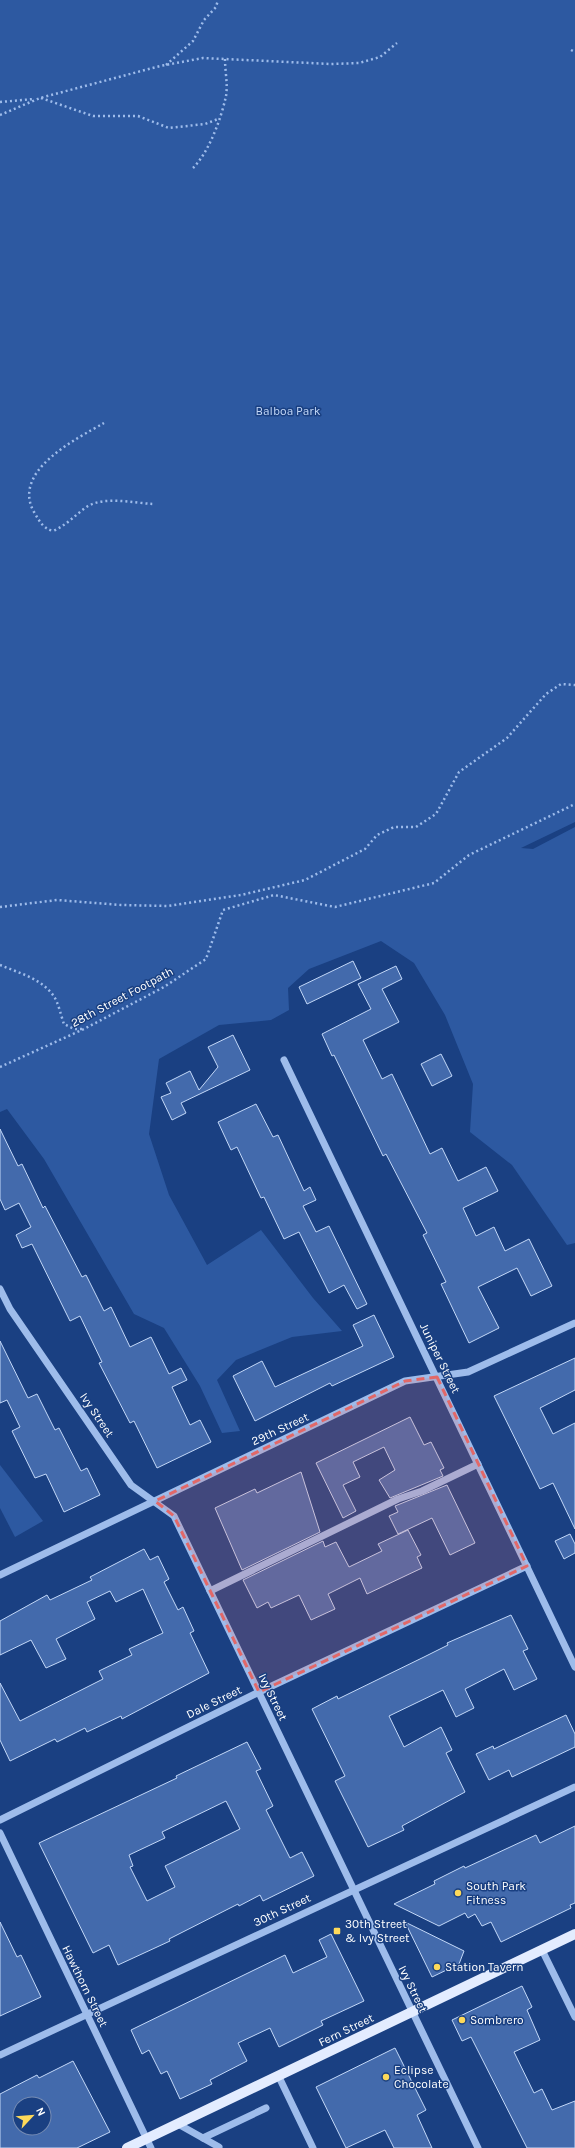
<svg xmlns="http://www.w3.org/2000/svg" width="575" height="2148" font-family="Karla,sans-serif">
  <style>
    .green { fill: #2d59a1 }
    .building { fill: #436aac; stroke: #c3d8f8; fill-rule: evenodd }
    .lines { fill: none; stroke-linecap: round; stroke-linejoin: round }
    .path { stroke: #9ebceb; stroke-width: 2.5; stroke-dasharray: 2 3; stroke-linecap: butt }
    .minor { stroke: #9ebceb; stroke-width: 7 }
    .major { stroke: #e3ecff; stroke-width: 10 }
    .marked { fill: #e26868; fill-opacity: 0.2; stroke: #e26868; stroke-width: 3; stroke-dasharray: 8 5; stroke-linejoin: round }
    .poi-dot { fill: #fdd95a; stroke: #1a4082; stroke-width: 1.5 }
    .labels { text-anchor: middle; stroke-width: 3; stroke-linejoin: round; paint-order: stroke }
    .park-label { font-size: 12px; fill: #c3d8f8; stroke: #1a4082 }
    .street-label { font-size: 12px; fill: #fff; stroke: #1a4082 }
    .poi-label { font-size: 12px; fill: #fff; stroke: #1a4082; text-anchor: start }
  </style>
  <rect width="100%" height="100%" fill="#1a4082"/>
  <!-- green -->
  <g class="green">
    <polygon points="0,0 575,0 575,822 521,848 533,849 575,827 575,1243 567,1245 512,1165 470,1132 473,1084 445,1015 414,963 381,941 309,969 288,988 289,1010 271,1020 219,1025 159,1059 149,1134 169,1195 207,1265 261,1230 313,1298 342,1331 292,1337 236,1360 217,1380 240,1431 222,1433 200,1386 164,1328 134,1314 44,1159 7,1109 0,1112"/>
    <polygon points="0,1465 43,1521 15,1537 0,1508"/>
  </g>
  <!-- building -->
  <g class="building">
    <polygon points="353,961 361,978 307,1004 299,987"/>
    <polygon points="396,966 402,979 382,989 399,1022 363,1040 382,1079 392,1074 430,1154 442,1148 458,1181 486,1167 498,1191 463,1208 476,1236 494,1227 505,1251 529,1239 552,1286 531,1296 517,1268 478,1287 499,1328 469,1343 441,1284 446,1282 423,1235 427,1233 386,1154 383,1156 334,1055 332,1056 322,1034 371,1009 358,984"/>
    <polygon points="233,1035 250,1070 181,1103 186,1113 172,1120 161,1097 171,1093 166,1083 190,1071 199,1090 218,1067 208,1047"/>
    <polygon points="441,1054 452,1076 432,1086 421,1064"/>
    <polygon points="256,1104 273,1137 278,1135 304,1191 310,1187 316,1200 303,1206 316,1232 329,1226 367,1304 357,1309 344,1285 329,1293 299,1232 284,1239 264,1197 261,1198 237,1147 231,1150 218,1122"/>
    <polygon points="0,1129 18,1166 22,1164 43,1208 45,1206 82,1277 86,1275 104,1311 111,1307 130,1347 151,1337 169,1374 181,1368 187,1380 172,1387 190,1425 200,1420 211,1442 157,1468 134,1421 130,1423 99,1363 102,1362 80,1316 70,1321 32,1244 22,1248 16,1235 31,1227 19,1203 5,1210 0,1199"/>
    <polygon points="374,1315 394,1357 332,1386 330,1383 255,1421 233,1376 262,1361 275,1387 363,1346 353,1325"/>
    <polygon points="0,1341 28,1398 37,1394 55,1430 59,1428 81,1471 87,1468 100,1495 64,1512 46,1474 35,1478 12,1431 20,1427 7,1400 0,1403"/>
    <polygon points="575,1358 575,1390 540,1408 553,1434 575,1423 575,1529 553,1483 540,1489 494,1396"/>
    <polygon points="410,1417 424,1445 431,1442 444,1468 440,1470 443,1476 390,1498 379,1480 395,1470 384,1447 353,1462 360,1477 343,1485 356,1511 343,1518 316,1463"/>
    <polygon points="301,1472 320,1532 242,1570 215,1508 255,1489 257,1493"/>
    <polygon points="447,1485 475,1543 450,1555 432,1518 398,1534 389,1516 398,1512 395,1506"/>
    <polygon points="408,1530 421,1555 417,1557 422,1568 367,1594 360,1578 328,1594 335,1609 311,1620 299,1595 271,1608 268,1602 257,1608 243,1580 323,1541 325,1547 336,1542 349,1567 382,1551 378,1544"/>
    <polygon points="570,1534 575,1544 575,1553 564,1559 555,1541"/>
    <polygon points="144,1549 150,1560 158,1556 169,1579 164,1582 178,1610 183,1607 194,1631 190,1633 209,1673 122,1719 121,1716 87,1732 85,1728 57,1742 55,1739 10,1761 0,1740 0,1683 20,1721 103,1679 99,1671 132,1655 129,1649 163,1633 143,1589 116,1602 110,1591 87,1602 95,1619 56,1639 66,1659 46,1668 31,1640 0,1655 0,1621 47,1595 50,1600 92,1580 90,1577"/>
    <polygon points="511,1615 528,1649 523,1651 537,1679 514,1690 504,1669 465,1689 474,1708 456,1717 443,1690 389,1716 404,1747 441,1727 452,1750 446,1753 465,1792 402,1826 404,1830 368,1847 335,1781 345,1776 312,1709 337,1696 338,1699 424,1657 448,1645 447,1643"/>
    <polygon points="566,1715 575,1734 575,1747 512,1777 509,1770 489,1780 476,1754 493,1746 494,1749"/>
    <path d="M247 1742 261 1769 256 1771 273 1806 266 1810 290 1858 302 1852 314 1876 263 1901 260 1895 239 1906 238 1904 169 1939 170 1941 118 1965 109 1945 93 1953 39 1843 177 1778 176 1776ZM226 1801 240 1829 165 1866 175 1887 147 1901 130 1867 133 1866 129 1855 165 1838 162 1832Z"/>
    <polygon points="575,1826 575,1903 570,1905 571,1908 501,1942 491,1922 482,1926 475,1914 468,1918 465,1913 439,1926 394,1904 435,1884 434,1881 464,1866 465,1868 536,1835 540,1843"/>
    <polygon points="0,1922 17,1957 21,1955 41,1997 0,2016"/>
    <polygon points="405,1922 464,1951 459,1964 432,1977"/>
    <polygon points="331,1934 364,2001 321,2021 323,2025 279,2047 270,2028 238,2043 247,2061 210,2080 212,2084 180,2099 167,2071 161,2074 149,2050 142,2054 131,2030 285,1955 293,1973 327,1957 319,1940"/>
    <polygon points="522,1986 532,2007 527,2010 540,2040 514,2052 534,2093 542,2089 552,2110 575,2101 575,2148 527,2148 471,2037 462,2041 452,2020"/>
    <polygon points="395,2048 426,2110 417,2115 432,2148 394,2148 385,2130 346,2148 316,2087"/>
    <path d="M73 2061 110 2132 77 2148H0V2094L37 2075 39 2078ZM20 2104H44V2128H20Z"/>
  </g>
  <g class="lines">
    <!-- path -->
    <g class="path">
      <polyline points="571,50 575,52"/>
      <polyline points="166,65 193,41 204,20 216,7 218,0"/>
      <polyline points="41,98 93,116 138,116 169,128 205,124 218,119"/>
      <polyline points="0,102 34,99"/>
      <polyline points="0,115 40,98 160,66 203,58 331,64 359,63 380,57 397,43"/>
      <path d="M193 168C209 152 221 119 226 96 228 85 225 71 225 59"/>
      <path d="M104 423C76 439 11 471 34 512 39 520 42 528 53 531 67 525 76 514 88 506 106 496 133 503 153 504"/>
      <polyline points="0,907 57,900 121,905 168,906 241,895 305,880 365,849 377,835 394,827 416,827 436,814 459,772 507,738 546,694 561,684 575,685"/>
      <path d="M0 965C19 973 40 978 53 995 58 1001 61 1016 64 1024L74 1029H82"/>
      <polyline points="0,1067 84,1029 164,987 206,959 223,910 274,895 335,907 434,883 469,855 575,804"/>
    </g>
    <!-- minor -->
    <g class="minor">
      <polyline points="284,1060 575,1667"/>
      <polyline points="0,1289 10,1309 131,1485 174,1516 478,2148"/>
      <polyline points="0,1575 405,1381 468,1372 575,1323"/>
      <polyline points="210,1591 398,1499 422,1491 478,1464"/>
      <polyline points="0,1820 259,1692 527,1566"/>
      <polyline points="0,1833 151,2148"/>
      <polyline points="542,1950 575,2017"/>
      <polyline points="0,2055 575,1787"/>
      <polyline points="279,2077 313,2148"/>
      <polyline points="178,2124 219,2147"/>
      <polyline points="203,2138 266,2108"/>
    </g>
    <!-- major -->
    <polyline class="major" points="127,2148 575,1934"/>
  </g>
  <!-- marked area -->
  <path class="marked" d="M437 1377 527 1566 259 1692 174 1516 155 1501 405 1381Z"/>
  <!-- markers -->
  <g class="poi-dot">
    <circle cx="458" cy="1893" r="4"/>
    <rect x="333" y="1927" width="8" height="8" rx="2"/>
    <circle cx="437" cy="1967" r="4"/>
    <circle cx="462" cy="2020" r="4"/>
    <circle cx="386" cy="2077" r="4"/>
  </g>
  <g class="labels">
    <!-- park labels -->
    <g class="park-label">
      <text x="288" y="415">Balboa Park</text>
    </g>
    <!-- street labels -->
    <g class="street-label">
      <text transform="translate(122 997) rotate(-28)" y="4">28th Street Footpath</text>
      <text transform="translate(440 1358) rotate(64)" y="4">Juniper Street</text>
      <text transform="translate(97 1415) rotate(56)" y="4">Ivy Street</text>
      <text transform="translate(280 1429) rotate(-25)" y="4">29th Street</text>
      <text transform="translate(273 1697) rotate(64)" y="4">Ivy Street</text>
      <text transform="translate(214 1702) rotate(-26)" y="4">Dale Street</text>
      <text transform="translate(282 1910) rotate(-25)" y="4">30th Street</text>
      <text transform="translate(85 1986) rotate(64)" y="4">Hawthorn Street</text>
      <text transform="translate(413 1989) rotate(64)" y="4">Ivy Street</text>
      <text transform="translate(346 2030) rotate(-26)" y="4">Fern Street</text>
    </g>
    <!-- poi labels -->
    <g class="poi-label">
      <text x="466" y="1890">South Park<tspan x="466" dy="14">Fitness</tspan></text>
      <text x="345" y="1928">30th Street<tspan x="345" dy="14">&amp; Ivy Street</tspan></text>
      <text x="445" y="1971">Station Tavern</text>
      <text x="470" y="2024">Sombrero</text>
      <text x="394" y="2074">Eclipse<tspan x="394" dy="14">Chocolate</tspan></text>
    </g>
  </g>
  <!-- north arrow -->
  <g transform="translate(32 2116) rotate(64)"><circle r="19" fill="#1a4082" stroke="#768cb4"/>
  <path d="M0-3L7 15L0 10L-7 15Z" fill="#fdd95a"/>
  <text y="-6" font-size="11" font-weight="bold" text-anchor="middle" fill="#ffffff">N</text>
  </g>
</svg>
